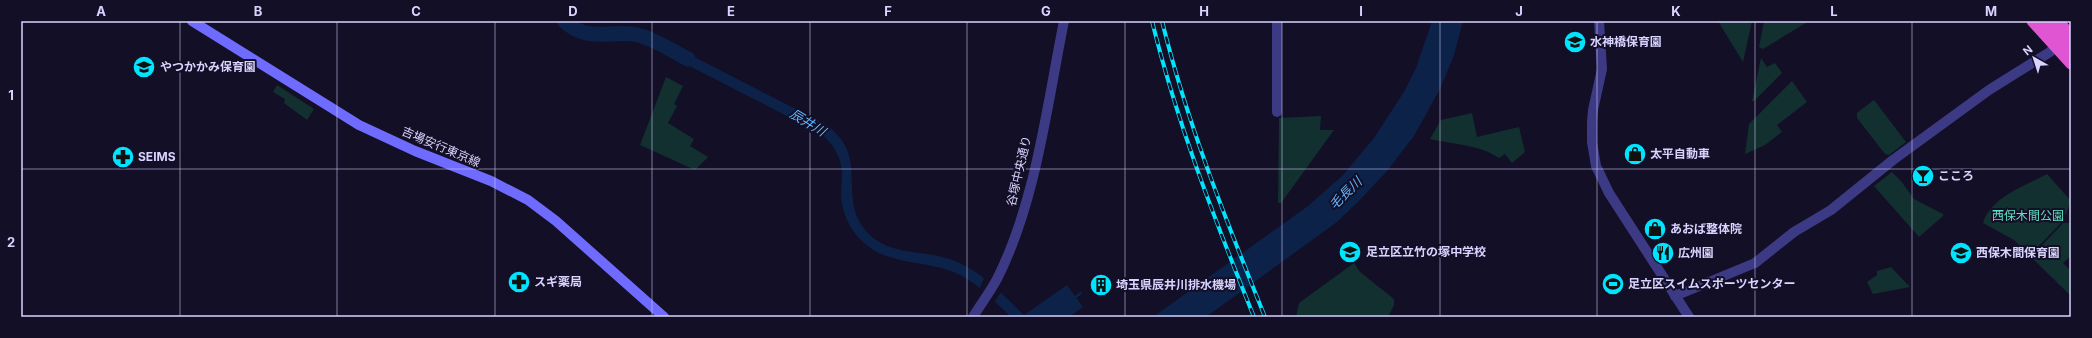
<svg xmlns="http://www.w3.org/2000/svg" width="2092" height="338" font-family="Inter,'Noto Sans JP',sans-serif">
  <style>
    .green { fill: #12302f }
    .water { fill: #0c2248 }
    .pier { fill: #130f26 }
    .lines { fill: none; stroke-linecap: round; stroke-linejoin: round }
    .stream { stroke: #0c2248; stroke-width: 2.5 }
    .river { stroke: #0c2248; stroke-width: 15 }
    .tertiary { stroke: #3d3a85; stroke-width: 10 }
    .secondary { stroke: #6f6bff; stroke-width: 10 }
    .trunk { stroke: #e055d1; stroke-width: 11 }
    .rail-casing { stroke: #00e5ff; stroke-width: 4 }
    .rail { stroke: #130f26; stroke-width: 2.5; stroke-dasharray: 8; stroke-linecap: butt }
    .grid { fill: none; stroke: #d9d4ff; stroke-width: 1; stroke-opacity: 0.55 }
    .labels { text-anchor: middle; stroke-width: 4; stroke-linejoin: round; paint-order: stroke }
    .poi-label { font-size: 12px; font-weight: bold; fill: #d9d4ff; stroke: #130f26; text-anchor: start }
    .street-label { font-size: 12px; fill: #d9d4ff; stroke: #130f26 }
    .park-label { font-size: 12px; fill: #5fe0c0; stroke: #130f26 }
    .water-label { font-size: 13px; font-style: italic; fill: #62b6ff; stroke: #130f26 }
    .neatline { fill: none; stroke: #d9d4ff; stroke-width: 1.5 }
    .grid-label { font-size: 13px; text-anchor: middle; font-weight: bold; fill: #d9d4ff }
  </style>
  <rect width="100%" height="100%" fill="#130f26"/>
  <!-- green -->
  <g class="green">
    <polygon points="1718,21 1752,21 1743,62"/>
    <polygon points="1764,21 1809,21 1763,49 1759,47"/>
    <polygon points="1761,58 1767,67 1775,63 1782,73 1754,101 1752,101"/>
    <polygon points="666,77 683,86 674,104 677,106 668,123 694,139 690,146 708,157 695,170 640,145"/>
    <polygon points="1792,81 1807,102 1777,125 1782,132 1765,145 1745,154 1749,124"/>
    <polygon points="277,85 314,109 307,120 284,103 285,99 273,92"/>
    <polygon points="1874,100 1906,142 1889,155 1885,154 1857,118 1857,113"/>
    <path d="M1472 113 1477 137 1519 127 1525 152 1512 163 1505 154 1499 158C1481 145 1451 144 1430 139L1441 120Z"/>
    <polygon points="1321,116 1320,130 1334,130 1281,203 1278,203 1279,118"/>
    <polygon points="1892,172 1901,181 1914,199 1943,214 1943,216 1919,237 1874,186"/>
    <path d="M2047 174 2071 201 2063 221 2030 255 2014 240 1983 223C1991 197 2025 186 2047 174Z"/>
    <polygon points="2063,223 2069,223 2071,226 2071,256 2063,263 2071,271 2071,296 2031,257"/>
    <polygon points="1354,263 1360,272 1394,299 1394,305 1389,315 1383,317 1296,317 1299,303"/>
    <polygon points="1891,267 1910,287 1873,294 1867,282 1877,275 1877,271"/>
  </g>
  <!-- water -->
  <g class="water">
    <polygon points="1432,21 1463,21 1454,55 1441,87 1414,136 1387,171 1358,202 1337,222 1206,317 1153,317 1308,206 1343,175 1374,138 1405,90 1416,68"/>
    <path d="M673 46 823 123C873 155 835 196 867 232 889 257 927 249 955 261 983 272 1003 295 1024 315L1067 285 1083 307 1069 317H1011C993 300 975 280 951 271 921 260 885 265 861 240 849 229 843 213 841 197 841 190 842 183 842 176 843 159 832 141 818 132L668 55Z"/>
  </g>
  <!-- pier -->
  <polygon class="pier" points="985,276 1002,290 994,303 979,290"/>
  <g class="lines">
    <!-- stream -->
    <polyline class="stream" points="1074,298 1081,293"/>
    <!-- river -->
    <path class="river" d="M564 21C590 44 610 29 638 35 655 39 672 51 688 59"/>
    <!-- tertiary -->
    <g class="tertiary">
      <polyline points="1599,21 1602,69 1593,110 1592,122 1592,142 1596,166 1609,193 1689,317"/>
      <polyline points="1277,112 1277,21"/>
      <polyline points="1675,296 1755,263 1794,232 1831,210 1893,160 1989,90 2050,52 2055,46"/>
      <path d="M973 317C981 304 990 292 997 279 1036 202 1047 105 1064 21"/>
    </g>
    <!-- secondary -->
    <polyline class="secondary" points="192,21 359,125 415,151 491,181 528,200 556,221 664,317"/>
    <!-- trunk -->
    <g class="trunk">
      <polyline points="2032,21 2071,64"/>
      <polyline points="2046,21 2071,49"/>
      <polyline points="2058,21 2071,35"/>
    </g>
    <!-- rail casing -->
    <g class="rail-casing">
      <g id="rail">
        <path d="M1152 21C1177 123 1215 220 1254 317"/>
        <path d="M1162 21C1187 123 1226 220 1265 317"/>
      </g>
    </g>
    <!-- rail -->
    <use href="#rail" class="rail"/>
  </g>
  <!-- grid -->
  <path class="grid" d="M180 21V317M337 21V317M495 21V317M652 21V317M810 21V317M967 21V317M1125 21V317M1282 21V317M1440 21V317M1597 21V317M1755 21V317M1912 21V317M21 169H2071"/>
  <!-- icons -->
  <defs>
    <g id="school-disc" transform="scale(1.15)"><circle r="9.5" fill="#00e5ff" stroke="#130f26"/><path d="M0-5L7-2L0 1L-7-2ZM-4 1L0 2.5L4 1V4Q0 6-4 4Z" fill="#111"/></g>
    <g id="shop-disc" transform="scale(1.15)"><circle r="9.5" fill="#00e5ff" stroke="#130f26"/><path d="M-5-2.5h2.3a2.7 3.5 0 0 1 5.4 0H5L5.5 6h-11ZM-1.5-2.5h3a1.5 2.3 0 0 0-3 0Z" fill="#111"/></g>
    <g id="pharmacy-disc" transform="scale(1.15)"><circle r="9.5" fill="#00e5ff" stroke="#130f26"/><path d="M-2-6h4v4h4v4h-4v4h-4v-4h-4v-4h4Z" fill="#111"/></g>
    <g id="bar-disc" transform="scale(1.15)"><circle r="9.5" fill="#00e5ff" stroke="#130f26"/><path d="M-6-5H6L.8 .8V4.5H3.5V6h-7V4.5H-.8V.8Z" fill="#111"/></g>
    <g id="restaurant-disc" transform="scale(1.15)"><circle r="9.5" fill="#00e5ff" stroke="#130f26"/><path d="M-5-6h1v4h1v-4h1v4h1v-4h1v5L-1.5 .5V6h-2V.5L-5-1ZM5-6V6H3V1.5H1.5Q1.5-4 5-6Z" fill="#111"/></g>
    <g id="stadium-disc" transform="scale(1.15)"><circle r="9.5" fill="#00e5ff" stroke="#130f26"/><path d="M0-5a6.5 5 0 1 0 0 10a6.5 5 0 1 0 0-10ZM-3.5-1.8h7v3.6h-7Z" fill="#111"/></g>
    <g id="building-disc" transform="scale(1.15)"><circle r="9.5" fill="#00e5ff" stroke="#130f26"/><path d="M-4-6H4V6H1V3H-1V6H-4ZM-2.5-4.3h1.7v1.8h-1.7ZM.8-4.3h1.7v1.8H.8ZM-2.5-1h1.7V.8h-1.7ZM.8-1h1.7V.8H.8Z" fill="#111"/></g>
  </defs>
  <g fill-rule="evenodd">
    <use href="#school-disc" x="1575" y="42"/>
    <use href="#school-disc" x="144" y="67"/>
    <use href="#shop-disc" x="1635" y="154"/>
    <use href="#pharmacy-disc" x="123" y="157"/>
    <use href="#bar-disc" x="1923" y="176"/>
    <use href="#shop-disc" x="1655" y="229"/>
    <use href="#school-disc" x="1350" y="252"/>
    <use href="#restaurant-disc" x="1663" y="253"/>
    <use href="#school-disc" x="1961" y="253"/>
    <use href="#pharmacy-disc" x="519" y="282"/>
    <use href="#stadium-disc" x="1613" y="284"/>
    <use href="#building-disc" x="1101" y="285"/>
  </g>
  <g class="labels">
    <!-- poi labels -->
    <g class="poi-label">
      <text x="1590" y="46">水神橋保育園</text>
      <text x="160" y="71">やつかかみ保育園</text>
      <text x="1650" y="158">太平自動車</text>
      <text x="138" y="161">SEIMS</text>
      <text x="1938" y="180">こころ</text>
      <text x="1670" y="233">あおば整体院</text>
      <text x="1366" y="256">足立区立竹の塚中学校</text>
      <text x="1678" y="257">広州園</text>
      <text x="1976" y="257">西保木間保育園</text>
      <text x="534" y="286">スギ薬局</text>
      <text x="1628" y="288">足立区スイムスポーツセンター</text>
      <text x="1116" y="289">埼玉県辰井川排水機場</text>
    </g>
    <!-- street labels -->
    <g class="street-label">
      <text transform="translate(441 147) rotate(23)" y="4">吉場安行東京線</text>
      <text transform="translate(1019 171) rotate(-77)" y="4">谷塚中央通り</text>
    </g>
    <!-- park labels -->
    <g class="park-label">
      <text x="2028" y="220">西保木間公園</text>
    </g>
    <!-- water labels -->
    <g class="water-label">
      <text transform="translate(808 122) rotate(31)" y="5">辰井川</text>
      <text transform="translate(1345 193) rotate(-44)" y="5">毛長川</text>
    </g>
  </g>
  <!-- border -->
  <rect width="2092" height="338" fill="none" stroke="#130f26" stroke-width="44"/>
  <!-- north arrow -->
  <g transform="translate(2034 58) rotate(321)" stroke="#130f26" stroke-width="3" paint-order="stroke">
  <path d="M0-3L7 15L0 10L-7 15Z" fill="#d9d4ff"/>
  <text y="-6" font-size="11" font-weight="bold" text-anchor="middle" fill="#d9d4ff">N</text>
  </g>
  <rect x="22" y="22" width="2048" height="294" class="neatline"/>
  <g class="grid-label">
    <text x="101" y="16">A</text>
    <text x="258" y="16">B</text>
    <text x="416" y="16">C</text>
    <text x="573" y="16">D</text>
    <text x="731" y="16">E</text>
    <text x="888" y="16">F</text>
    <text x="1046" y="16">G</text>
    <text x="1204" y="16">H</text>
    <text x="1361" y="16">I</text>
    <text x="1519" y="16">J</text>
    <text x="1676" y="16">K</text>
    <text x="1834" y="16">L</text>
    <text x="1991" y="16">M</text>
    <text x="11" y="100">1</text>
    <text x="11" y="247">2</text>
  </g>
</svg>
